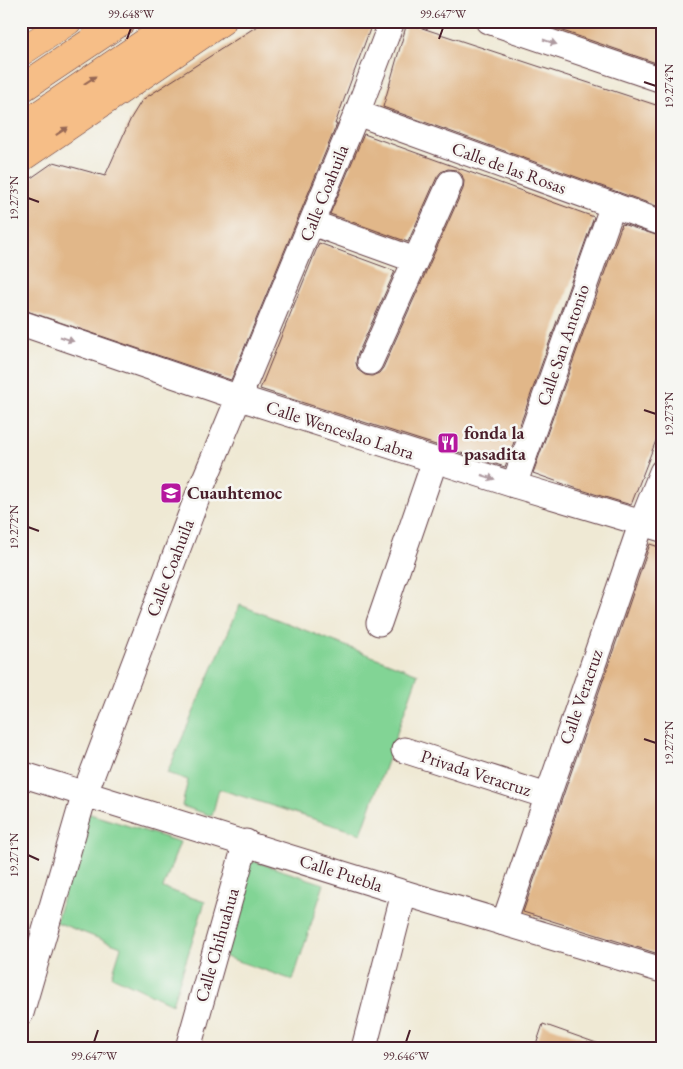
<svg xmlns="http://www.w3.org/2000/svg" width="683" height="1069" font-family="'EB Garamond',serif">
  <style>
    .green { fill: #82d495; stroke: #667a60 }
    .building { fill: #e1b789 }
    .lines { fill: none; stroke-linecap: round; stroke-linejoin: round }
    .minor-casing { stroke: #633d44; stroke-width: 27 }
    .major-casing { stroke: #633d44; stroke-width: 29 }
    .highway-casing { stroke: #633d44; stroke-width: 29 }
    .minor { stroke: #fff; stroke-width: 25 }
    .major { stroke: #f6be87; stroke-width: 28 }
    .highway { stroke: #f6be87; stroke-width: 28 }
    .oneway { fill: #ae9aa0 }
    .oneway2 { fill: #976754 }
    .ticks { fill: none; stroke: #4a1f2b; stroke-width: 2 }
    .labels { text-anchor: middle; stroke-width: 5; stroke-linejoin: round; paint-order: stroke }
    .street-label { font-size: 18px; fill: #4a1f2b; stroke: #f6f6f2 }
    .poi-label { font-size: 18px; font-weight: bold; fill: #4a1f2b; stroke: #f6f6f2; text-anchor: start }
    .neatline { fill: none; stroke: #4a1f2b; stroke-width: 2 }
    .ticks-label { font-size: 12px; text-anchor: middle; fill: #4a1f2b }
  </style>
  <rect width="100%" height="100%" fill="#f6f6f2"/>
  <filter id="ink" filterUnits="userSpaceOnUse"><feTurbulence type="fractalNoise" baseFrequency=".02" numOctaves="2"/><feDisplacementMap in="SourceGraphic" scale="10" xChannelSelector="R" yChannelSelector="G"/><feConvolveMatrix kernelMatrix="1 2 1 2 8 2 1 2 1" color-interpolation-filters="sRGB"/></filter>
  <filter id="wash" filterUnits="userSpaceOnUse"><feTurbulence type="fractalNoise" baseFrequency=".0096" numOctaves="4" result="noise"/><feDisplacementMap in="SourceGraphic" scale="20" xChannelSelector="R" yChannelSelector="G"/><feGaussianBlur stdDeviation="1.12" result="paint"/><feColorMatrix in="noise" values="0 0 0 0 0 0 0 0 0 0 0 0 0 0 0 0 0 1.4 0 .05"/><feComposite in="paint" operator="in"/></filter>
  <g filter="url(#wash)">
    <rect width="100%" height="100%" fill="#efe9d4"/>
    <!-- green -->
    <g class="green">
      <polygon points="240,605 418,674 361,834 219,789 212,816 182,806 188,780 167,773"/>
      <polygon points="87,813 180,842 163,888 205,902 172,1004 112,976 121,947 56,922"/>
      <polygon points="247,859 324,884 293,980 223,956"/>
    </g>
    <g id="blocks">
      <!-- building -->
      <g class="building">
        <polygon points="265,21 373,21 335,124 337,124 231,380 21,309 21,185 54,162 105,176 131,118 142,100"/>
        <polygon points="534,21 662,21 662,65"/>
        <polygon points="407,23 662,107 662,208 383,107"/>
        <polygon points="364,134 594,217 505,467 260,389 319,243 395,271 357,356 356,363 358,370 365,375 372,376 379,373 383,368 463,189 464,181 462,175 456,170 448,169 441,172 437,177 408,242 330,214"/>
        <polygon points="622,224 662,237 662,425 631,505 575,488 533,473"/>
        <polygon points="650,544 662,548 662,955 523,912"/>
        <polygon points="543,1024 605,1046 604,1048 535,1048"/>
      </g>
    </g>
  </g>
  <g filter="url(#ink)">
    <use href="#blocks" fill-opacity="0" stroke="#633d44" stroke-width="1"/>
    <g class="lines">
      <!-- minor casing -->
      <g class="minor-casing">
        <g id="minor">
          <polyline points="488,21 662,80"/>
          <polyline points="357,113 662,223"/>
          <polyline points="312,223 415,260"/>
          <polyline points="21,323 240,398 514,485 662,529"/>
          <polyline points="370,362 450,183"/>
          <polyline points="514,485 613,205"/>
          <polyline points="379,623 435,460"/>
          <polyline points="404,750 547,796"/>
          <polyline points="21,774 404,893 662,970"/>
          <polyline points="504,923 642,522 662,472"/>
          <polyline points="21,1013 85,793 197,498 357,113 392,21"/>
          <polyline points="188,1048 246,842"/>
          <polyline points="364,1048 404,893"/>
        </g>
      </g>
      <!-- major casing -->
      <g class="major-casing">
        <g id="major">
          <polyline points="21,52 68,21"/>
          <polyline points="21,158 222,21"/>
        </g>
      </g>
      <!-- highway casing -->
      <g class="highway-casing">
        <g id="highway">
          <polyline points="21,89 122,21"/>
          <polyline points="21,127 177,21"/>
        </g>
      </g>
      <!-- minor -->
      <use href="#minor" class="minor"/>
      <!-- major -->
      <use href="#major" class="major"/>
      <!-- highway -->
      <use href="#highway" class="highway"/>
    </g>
    <!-- one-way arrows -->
    <defs><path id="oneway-solid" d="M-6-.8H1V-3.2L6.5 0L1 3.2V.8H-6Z" transform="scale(1.25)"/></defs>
    <g class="oneway">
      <use href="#oneway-solid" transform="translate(550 42) rotate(19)"/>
      <use href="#oneway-solid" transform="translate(67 339) rotate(19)"/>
      <use href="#oneway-solid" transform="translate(488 477) rotate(18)"/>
    </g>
    <g class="oneway2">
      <use href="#oneway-solid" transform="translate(90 80) rotate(-34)"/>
      <use href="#oneway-solid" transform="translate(62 131) rotate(-34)"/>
    </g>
  </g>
  <!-- ticks -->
  <path class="ticks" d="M127 39 131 28M439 39 443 28M644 82 656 86M28 198 39 202M644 410 656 414M28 527 39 531M644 739 656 743M28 855 39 860M94 1042 98 1030M406 1042 410 1030"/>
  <!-- icons -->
  <defs>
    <g id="restaurant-square" transform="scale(1.125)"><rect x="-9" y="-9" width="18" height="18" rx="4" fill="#b5179e" stroke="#f6f6f2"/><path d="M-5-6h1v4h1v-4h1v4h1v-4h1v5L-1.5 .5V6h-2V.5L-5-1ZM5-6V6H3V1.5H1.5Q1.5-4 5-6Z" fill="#fff"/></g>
    <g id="school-square" transform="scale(1.125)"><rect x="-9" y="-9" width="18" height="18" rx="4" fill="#b5179e" stroke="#f6f6f2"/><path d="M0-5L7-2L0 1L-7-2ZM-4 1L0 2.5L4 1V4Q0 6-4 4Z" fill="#fff"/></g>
  </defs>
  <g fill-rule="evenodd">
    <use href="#restaurant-square" x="448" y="443"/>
    <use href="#school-square" x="171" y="493"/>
  </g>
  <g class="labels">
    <!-- street labels -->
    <g class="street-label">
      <text transform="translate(509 168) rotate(20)" y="6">Calle de las Rosas</text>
      <text transform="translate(324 193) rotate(-68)" y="6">Calle Coahuila</text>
      <text transform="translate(563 345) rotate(-71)" y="6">Calle San Antonio</text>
      <text transform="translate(340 430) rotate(18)" y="6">Calle Wenceslao Labra</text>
      <text transform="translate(170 568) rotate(-69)" y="6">Calle Coahuila</text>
      <text transform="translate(581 697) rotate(-71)" y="6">Calle Veracruz</text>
      <text transform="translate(476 773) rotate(18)" y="6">Privada Veracruz</text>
      <text transform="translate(341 873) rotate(18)" y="6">Calle Puebla</text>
      <text transform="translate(217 945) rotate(-74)" y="6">Calle Chihuahua</text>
    </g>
    <!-- poi labels -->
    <g class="poi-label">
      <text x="464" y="439">fonda la<tspan x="464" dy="21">pasadita</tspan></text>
      <text x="187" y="499">Cuauhtemoc</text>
    </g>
  </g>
  <!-- margin -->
  <rect width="683" height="1069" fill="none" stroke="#f6f6f2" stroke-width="55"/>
  <rect x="28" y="28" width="628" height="1014" class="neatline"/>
  <g class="ticks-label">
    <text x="131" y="18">99.648°W</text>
    <text x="443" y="18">99.647°W</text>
    <text transform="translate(669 86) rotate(-90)" y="4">19.274°N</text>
    <text transform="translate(14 198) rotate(-90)" y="4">19.273°N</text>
    <text transform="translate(669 414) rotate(-90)" y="4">19.273°N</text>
    <text transform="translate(14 527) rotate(-90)" y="4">19.272°N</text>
    <text transform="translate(669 743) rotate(-90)" y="4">19.272°N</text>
    <text transform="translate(14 855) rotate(-90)" y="4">19.271°N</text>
    <text x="94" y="1060">99.647°W</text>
    <text x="406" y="1060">99.646°W</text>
  </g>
</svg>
